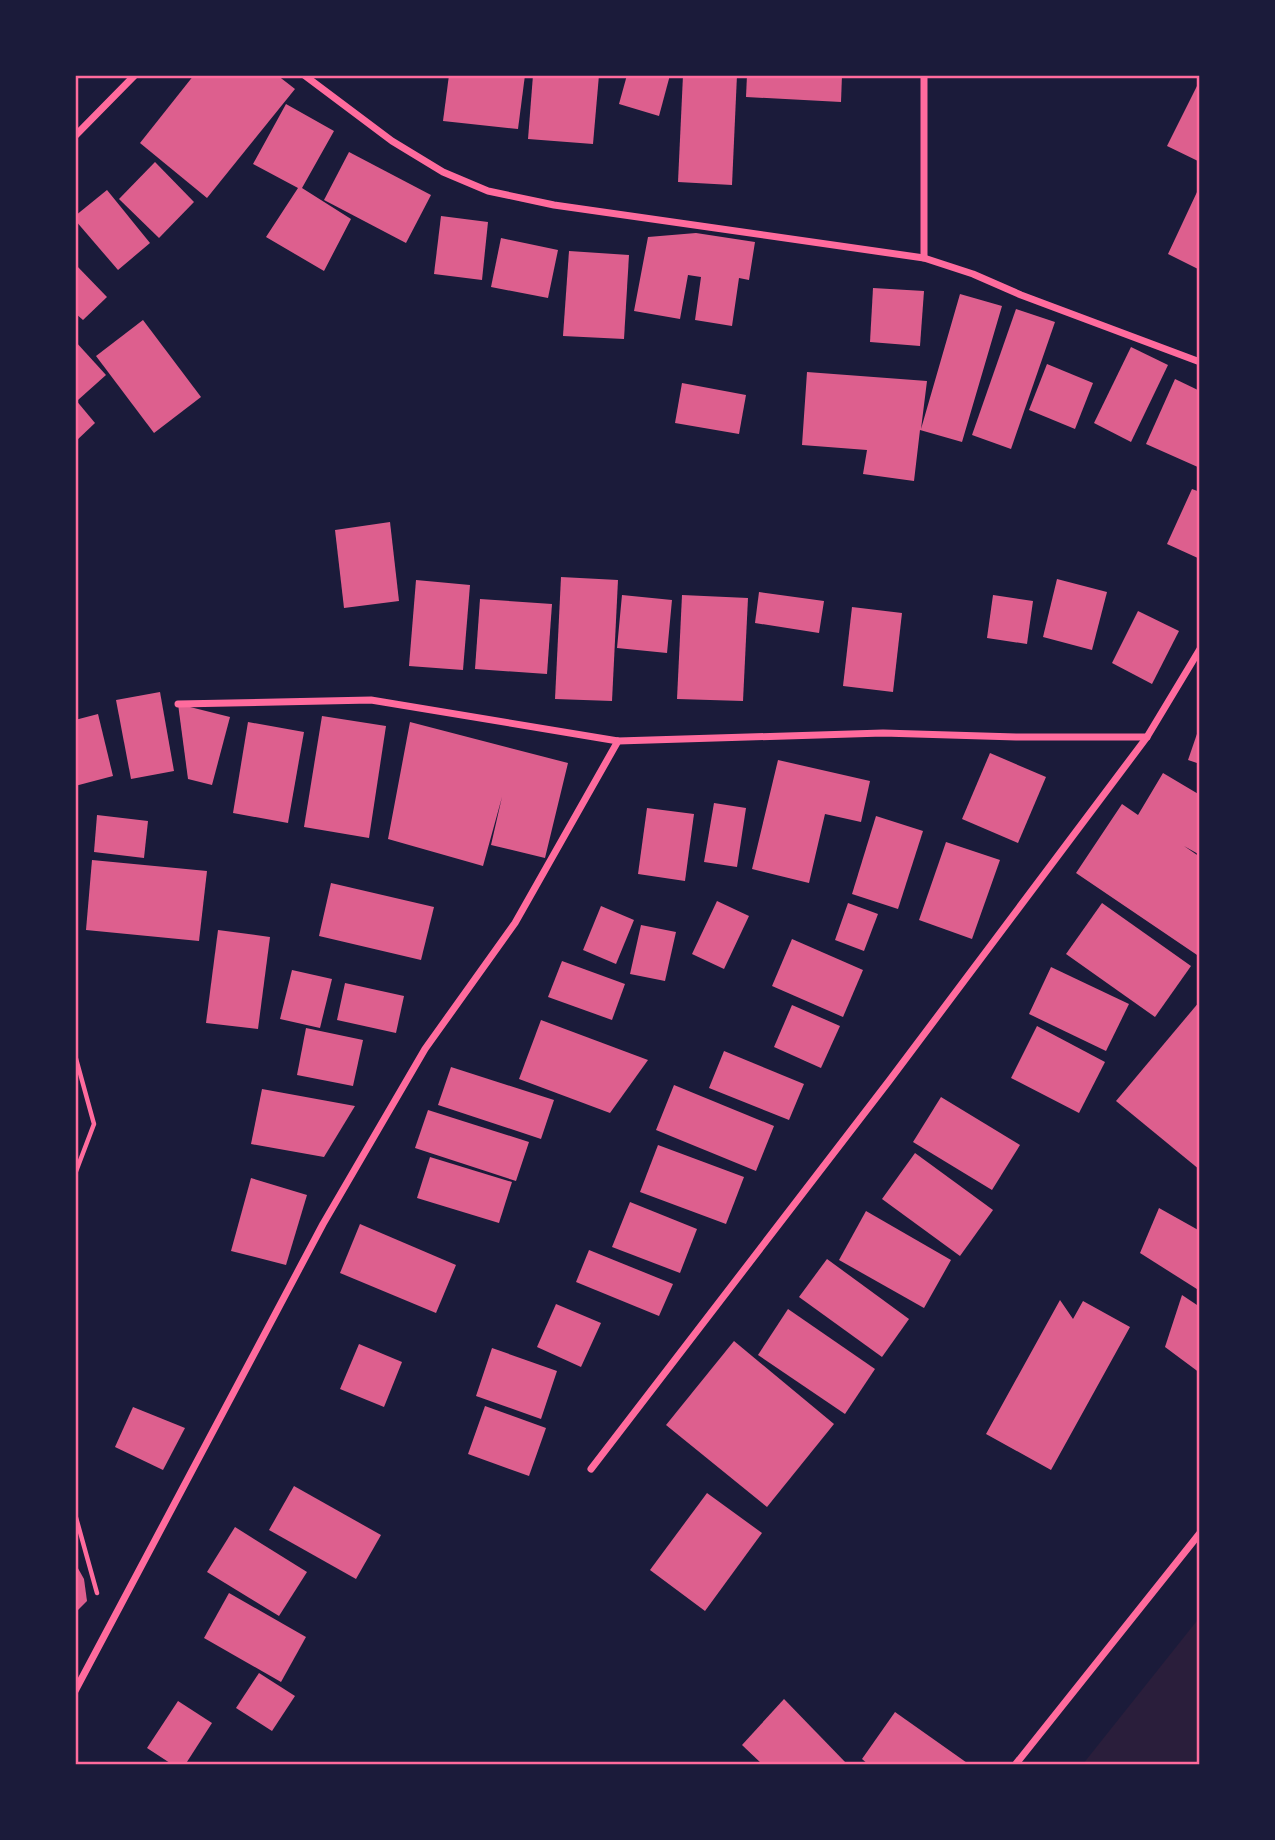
<svg xmlns="http://www.w3.org/2000/svg" width="1275" height="1840" font-family="'Noto Sans',sans-serif">
  <style>
    .green { fill: #2a1e3b }
    .building { fill: #dd5f8e }
    .lines { fill: none; stroke-linecap: round; stroke-linejoin: round }
    .path { stroke: #ff6b9d; stroke-width: 4.5 }
    .minor { stroke: #ff6b9d; stroke-width: 7 }
    .neatline { fill: none; stroke: #ff6b9d; stroke-width: 2.5 }
  </style>
  <rect width="100%" height="100%" fill="#1b1b3a"/>
  <!-- green -->
  <polygon class="green" points="1200,1617 1200,1765 1083,1765 1083,1764"/>
  <!-- building -->
  <g class="building">
    <polygon points="194,75 277,75 295,89 207,198 140,143"/>
    <polygon points="449,75 525,75 518,129 443,121"/>
    <polygon points="533,75 599,75 593,144 528,139"/>
    <polygon points="627,75 670,75 659,116 619,104"/>
    <polygon points="683,75 737,75 732,185 678,182"/>
    <polygon points="747,75 842,75 841,102 746,97"/>
    <polygon points="1197,86 1200,87 1200,162 1167,146"/>
    <polygon points="286,104 334,131 302,188 351,219 324,271 266,237 298,188 253,164"/>
    <polygon points="349,152 431,195 406,243 324,200"/>
    <polygon points="155,162 194,202 159,238 119,199"/>
    <polygon points="107,190 150,243 118,270 75,220 75,216"/>
    <polygon points="1197,192 1200,193 1200,270 1168,254"/>
    <polygon points="441,216 488,222 482,280 434,274"/>
    <polygon points="696,233 755,242 749,280 739,278 732,326 695,320 701,277 688,275 680,319 634,311 648,237"/>
    <polygon points="501,238 558,250 548,298 491,287"/>
    <polygon points="569,251 629,255 624,339 563,336"/>
    <polygon points="75,264 107,297 83,320 75,313"/>
    <polygon points="873,288 924,291 920,346 870,342"/>
    <polygon points="960,294 1002,306 962,442 920,430 914,481 863,474 867,450 802,445 807,372 927,381 921,429"/>
    <polygon points="1016,309 1055,322 1011,449 972,435"/>
    <polygon points="143,320 201,397 154,433 96,356"/>
    <polygon points="75,341 106,375 78,400 75,397"/>
    <polygon points="1131,347 1168,365 1131,442 1094,423"/>
    <polygon points="1047,364 1093,383 1075,429 1029,410"/>
    <polygon points="1175,379 1200,391 1200,468 1146,444"/>
    <polygon points="682,383 746,395 739,434 675,423"/>
    <polygon points="75,399 95,423 75,442"/>
    <polygon points="1192,489 1200,492 1200,559 1167,544"/>
    <polygon points="390,522 399,601 344,608 335,530"/>
    <polygon points="561,577 618,580 612,701 555,699"/>
    <polygon points="1057,579 1107,592 1092,650 1043,637"/>
    <polygon points="416,580 470,585 463,670 409,666"/>
    <polygon points="759,592 824,601 819,633 755,623"/>
    <polygon points="622,595 672,600 667,653 617,648"/>
    <polygon points="682,595 748,598 743,701 677,699"/>
    <polygon points="993,595 1033,601 1027,644 987,638"/>
    <polygon points="480,599 552,604 547,674 475,669"/>
    <polygon points="852,607 902,613 893,692 843,686"/>
    <polygon points="1138,611 1179,631 1152,684 1112,663"/>
    <polygon points="160,692 174,771 131,779 116,700"/>
    <polygon points="178,704 230,717 212,785 188,779"/>
    <polygon points="98,714 113,776 75,786 75,720"/>
    <polygon points="322,716 386,726 369,838 304,827"/>
    <polygon points="248,722 304,732 288,823 233,813"/>
    <polygon points="410,722 568,763 545,858 491,845 502,797 483,866 388,839"/>
    <polygon points="1199,728 1200,728 1200,764 1188,760"/>
    <polygon points="990,753 1046,777 1018,843 962,819"/>
    <polygon points="778,760 870,781 861,822 825,814 809,883 752,869"/>
    <polygon points="1163,773 1200,795 1200,855 1184,846 1200,857 1200,957 1076,873 1122,804 1138,815"/>
    <polygon points="714,803 746,808 737,867 704,862"/>
    <polygon points="647,808 694,814 685,881 638,874"/>
    <polygon points="97,815 148,821 144,858 94,852"/>
    <polygon points="876,816 923,831 898,909 852,894"/>
    <polygon points="946,842 1000,860 972,939 919,920"/>
    <polygon points="92,860 207,871 199,941 86,930"/>
    <polygon points="331,883 434,907 421,960 319,936"/>
    <polygon points="717,901 749,916 724,969 692,954"/>
    <polygon points="848,903 878,914 864,951 835,940"/>
    <polygon points="1102,903 1191,966 1155,1017 1066,954"/>
    <polygon points="601,906 634,920 616,964 583,950"/>
    <polygon points="641,925 676,932 665,981 630,974"/>
    <polygon points="218,930 270,937 258,1029 206,1023"/>
    <polygon points="792,939 863,970 843,1017 772,986"/>
    <polygon points="562,961 625,984 612,1020 548,997"/>
    <polygon points="1051,967 1129,1004 1106,1051 1029,1014"/>
    <polygon points="292,970 332,979 320,1028 280,1019"/>
    <polygon points="345,983 404,996 396,1033 337,1020"/>
    <polygon points="1200,1001 1200,1170 1116,1101"/>
    <polygon points="792,1005 840,1026 821,1068 774,1047"/>
    <polygon points="541,1020 648,1060 610,1113 519,1079"/>
    <polygon points="1037,1026 1105,1062 1079,1113 1011,1078"/>
    <polygon points="306,1028 363,1040 353,1086 297,1075"/>
    <polygon points="724,1051 804,1084 789,1120 709,1088"/>
    <polygon points="451,1067 554,1100 541,1139 438,1105"/>
    <polygon points="674,1085 774,1126 756,1171 656,1130"/>
    <polygon points="262,1089 355,1106 324,1157 251,1144"/>
    <polygon points="941,1097 1020,1145 992,1190 913,1142"/>
    <polygon points="428,1110 529,1142 516,1181 415,1148"/>
    <polygon points="658,1145 744,1177 726,1224 640,1192"/>
    <polygon points="915,1153 993,1210 960,1256 882,1199"/>
    <polygon points="430,1157 512,1182 499,1223 417,1198"/>
    <polygon points="251,1178 307,1195 286,1265 231,1251"/>
    <polygon points="630,1202 697,1229 680,1273 612,1247"/>
    <polygon points="1159,1208 1200,1231 1200,1291 1140,1253"/>
    <polygon points="866,1211 951,1260 924,1308 839,1260"/>
    <polygon points="360,1224 456,1265 436,1313 340,1273"/>
    <polygon points="589,1250 673,1284 659,1316 576,1282"/>
    <polygon points="827,1259 909,1319 882,1357 799,1297"/>
    <polygon points="1182,1295 1200,1307 1200,1373 1165,1347"/>
    <polygon points="1060,1300 1073,1319 1083,1301 1130,1327 1051,1470 986,1434"/>
    <polygon points="556,1304 601,1323 581,1367 537,1347"/>
    <polygon points="788,1309 875,1369 845,1414 758,1355"/>
    <polygon points="734,1341 834,1424 767,1507 666,1425"/>
    <polygon points="359,1344 402,1362 384,1407 340,1389"/>
    <polygon points="492,1348 557,1371 541,1419 476,1396"/>
    <polygon points="485,1406 546,1428 529,1476 468,1454"/>
    <polygon points="133,1407 185,1428 163,1470 115,1447"/>
    <polygon points="294,1486 381,1535 356,1579 269,1530"/>
    <polygon points="707,1493 762,1533 705,1611 650,1570"/>
    <polygon points="235,1527 307,1572 279,1616 207,1572"/>
    <polygon points="75,1563 84,1579 87,1601 75,1613"/>
    <polygon points="229,1593 306,1637 281,1682 204,1638"/>
    <polygon points="259,1673 295,1696 272,1731 236,1708"/>
    <polygon points="784,1699 848,1765 763,1765 742,1745"/>
    <polygon points="178,1701 212,1723 185,1765 173,1765 147,1748"/>
    <polygon points="895,1712 970,1765 869,1765 862,1759"/>
  </g>
  <g class="lines">
    <!-- path -->
    <g class="path">
      <polyline points="75,1055 94,1124 75,1174"/>
      <polyline points="75,1514 97,1593"/>
    </g>
    <!-- minor -->
    <g class="minor">
      <polyline points="304,75 392,141 443,172 488,191 554,205 924,258 973,274 1021,295 1200,362"/>
      <polyline points="924,75 924,258"/>
      <polyline points="75,136 135,75"/>
      <polyline points="178,704 371,700 618,741 883,733 1016,737 1147,737"/>
      <polyline points="591,1469 889,1081 1147,737 1200,649"/>
      <polyline points="75,1691 323,1224 425,1049 515,923 618,741"/>
      <polyline points="1015,1765 1200,1533"/>
    </g>
  </g>
  <!-- border -->
  <rect width="1275" height="1840" fill="none" stroke="#1b1b3a" stroke-width="154"/>
  <rect x="77" y="77" width="1121" height="1686" class="neatline"/>
</svg>
